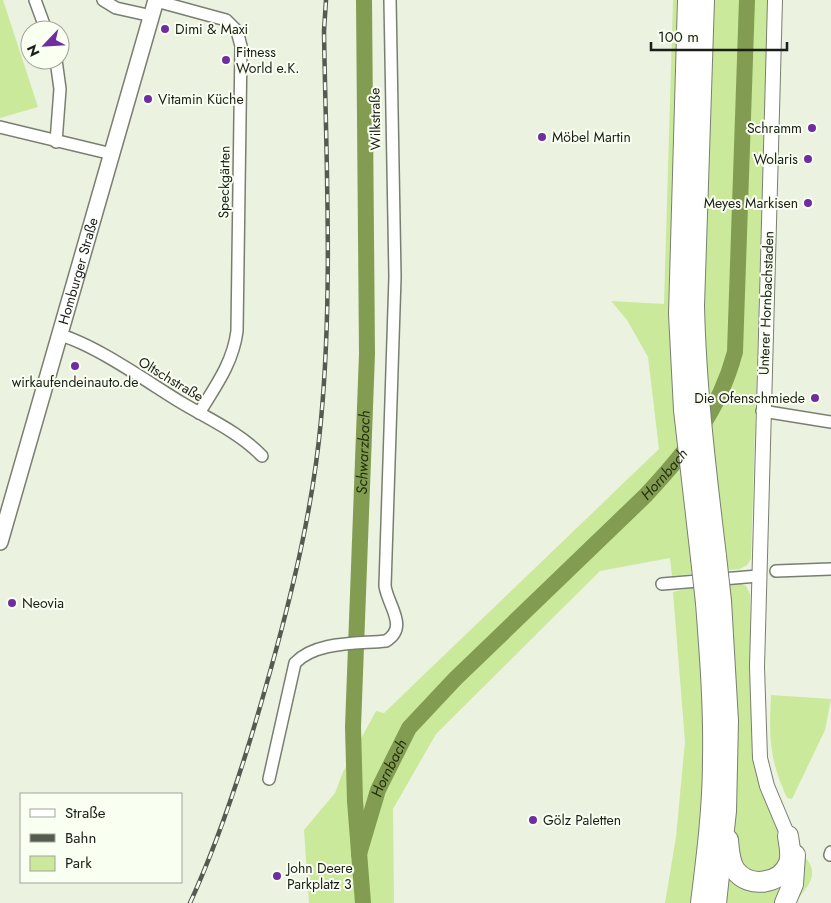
<svg xmlns="http://www.w3.org/2000/svg" width="831" height="903" font-family="Jost,sans-serif">
  <style>
    .green { fill: #cbe99b }
    .lines { fill: none; stroke-linecap: round; stroke-linejoin: round }
    .river { stroke: #829d51; stroke-width: 16 }
    .minor-casing { stroke: #797f70; stroke-width: 14 }
    .tertiary-casing { stroke: #797f70; stroke-width: 16 }
    .secondary-casing { stroke: #797f70; stroke-width: 18 }
    .motorway-casing { stroke: #797f70; stroke-width: 22 }
    .minor { stroke: #fff; stroke-width: 11 }
    .tertiary { stroke: #fff; stroke-width: 14 }
    .secondary { stroke: #fff; stroke-width: 15 }
    .motorway { stroke: #fff; stroke-width: 20 }
    .rail-casing { stroke: #575a51; stroke-width: 4.5 }
    .rail { stroke: #f9fff1; stroke-width: 2.5; stroke-dasharray: 8; stroke-linecap: butt }
    .motorway-bridge-casing { stroke: #797f70; stroke-width: 22; stroke-linecap: butt }
    .motorway-bridge { stroke: #fff; stroke-width: 20 }
    .poi-dot { fill: #702da1; stroke: #f9fff1; stroke-width: 2 }
    .labels { text-anchor: middle; stroke-width: 4; stroke-linejoin: round; paint-order: stroke }
    .poi-label { font-size: 14px; fill: #1b1d17; stroke: #f9fff1; text-anchor: start }
    .street-label { font-size: 14px; fill: #1b1d17; stroke: #f9fff1 }
    .water-label { font-size: 15px; font-style: italic; fill: #232f0e; stroke: #f9fff1 }
  </style>
  <rect width="100%" height="100%" fill="#ebf2e0"/>
  <!-- green -->
  <g class="green">
    <polygon points="0,0 3,0 38,107 0,118"/>
    <polygon points="673,0 768,0 751,559 747,565 740,569 672,576 670,558 600,571 436,734 393,809 394,903 309,903 304,830 335,793 343,772 376,711 384,713 659,449 648,357 627,320 611,301 664,304"/>
    <path d="M740 583 746 586 750 594 754 758 767 757 773 780 805 857C821 875 807 887 795 903H665L676 837 685 742 673 592 695 587Z"/>
    <path d="M771 695 831 699 825 730 792 799 787 798C769 758 769 738 771 695Z"/>
  </g>
  <g class="lines">
    <!-- river -->
    <g class="river">
      <path id="s1" d="M359 854 378 790 409 728 455 679 645 496C687 451 719 412 735 352L747 0"/>
      <path id="s2" d="M363 903 355 801 353 727 367 354 364 0"/>
    </g>
    <!-- minor casing -->
    <g class="minor-casing">
      <g id="minor">
        <polyline points="35,0 46,30"/>
        <polyline points="103,0 116,8 152,16"/>
        <path d="M156 1 226 20 237 31 241 46 237 331C233 363 215 387 199 413"/>
        <polyline points="0,127 112,154"/>
        <polyline points="56,142 60,89 56,60"/>
        <path d="M60 335C96 345 149 383 182 403 209 419 240 433 262 456"/>
        <polyline points="762,411 831,422"/>
        <polyline points="776,571 831,569"/>
        <polyline points="662,584 758,576"/>
        <path d="M269 779 295 663C316 641 357 644 386 641 409 627 388 606 385 586L395 277 390 0"/>
        <polyline points="830,855 831,852"/>
      </g>
    </g>
    <!-- tertiary casing -->
    <g class="tertiary-casing">
      <polyline id="tertiary" points="775,0 757,667 760,758 767,786 788,836"/>
    </g>
    <!-- secondary casing -->
    <g class="secondary-casing">
      <g id="secondary">
        <path id="s3" d="M0 542 156 0"/>
      </g>
    </g>
    <!-- motorway casing -->
    <g class="motorway-casing">
      <g id="motorway">
        <polyline points="688,0 679,314 684,410 701,558"/>
        <path d="M704 0 694 306C696 390 706 473 716 556"/>
        <path d="M728 840C729 850 729 861 735 870 749 889 781 884 789 863 792 854 789 844 788 836"/>
        <path d="M701 903C707 855 713 807 713 759 714 707 710 655 706 603"/>
        <polyline points="716,903 726,811 728,721 721,601"/>
        <polyline points="785,903 793,884 795,855"/>
      </g>
    </g>
    <!-- minor -->
    <use href="#minor" class="minor"/>
    <!-- tertiary -->
    <use href="#tertiary" class="tertiary"/>
    <!-- secondary -->
    <use href="#secondary" class="secondary"/>
    <!-- motorway -->
    <use href="#motorway" class="motorway"/>
    <!-- rail casing -->
    <g class="rail-casing">
      <path id="rail" d="M190 903C223 831 247 754 268 679 292 594 313 508 321 420 333 291 326 160 324 31L326 0"/>
    </g>
    <!-- rail -->
    <use href="#rail" class="rail"/>
    <!-- motorway-bridge casing -->
    <g class="motorway-bridge-casing">
      <g id="motorway-bridge">
        <polyline points="716,556 721,601"/>
        <polyline points="701,558 706,603"/>
      </g>
    </g>
    <!-- motorway-bridge -->
    <use href="#motorway-bridge" class="motorway-bridge"/>
  </g>
  <!-- markers -->
  <g class="poi-dot">
    <circle cx="165" cy="29" r="5"/>
    <circle cx="226" cy="60" r="5"/>
    <circle cx="148" cy="99" r="5"/>
    <circle cx="812" cy="128" r="5"/>
    <circle cx="542" cy="137" r="5"/>
    <circle cx="808" cy="159" r="5"/>
    <circle cx="808" cy="203" r="5"/>
    <circle cx="75" cy="366" r="5"/>
    <circle cx="815" cy="398" r="5"/>
    <circle cx="12" cy="603" r="5"/>
    <circle cx="533" cy="820" r="5"/>
    <circle cx="277" cy="876" r="5"/>
  </g>
  <g class="labels">
    <!-- poi labels -->
    <g class="poi-label">
      <text x="175" y="34">Dimi &amp; Maxi</text>
      <text x="236" y="57">Fitness<tspan x="236" dy="16">World e.K.</tspan></text>
      <text x="158" y="104">Vitamin Küche</text>
      <text x="802" y="133" text-anchor="end">Schramm</text>
      <text x="552" y="142">Möbel Martin</text>
      <text x="798" y="164" text-anchor="end">Wolaris</text>
      <text x="798" y="208" text-anchor="end">Meyes Markisen</text>
      <text x="75" y="387" text-anchor="middle">wirkaufendeinauto.de</text>
      <text x="805" y="403" text-anchor="end">Die Ofenschmiede</text>
      <text x="22" y="608">Neovia</text>
      <text x="543" y="825">Gölz Paletten</text>
      <text x="287" y="873">John Deere<tspan x="287" dy="16">Parkplatz 3</tspan></text>
    </g>
    <!-- street labels -->
    <g class="street-label">
      <text transform="translate(375 119) rotate(-91)" y="5">Wilkstraße</text>
      <text transform="translate(224 182) rotate(-89)" y="5">Speckgärten</text>
      <text dy="5" stroke="none"><textPath href="#s3" startOffset="282">Homburger Straße</textPath></text>
      <text transform="translate(766 303) rotate(-88)" y="5">Unterer Hornbachstaden</text>
      <text transform="translate(171 379) rotate(31)" y="5">Oltschstraße</text>
    </g>
    <!-- water labels -->
    <g class="water-label">
      <text dy="5" stroke="none"><textPath href="#s2" startOffset="451">Schwarzbach</textPath></text>
      <text dy="5" stroke="none"><textPath href="#s1" startOffset="496">Hornbach</textPath></text>
      <text dy="5" stroke="none"><textPath href="#s1" startOffset="91">Hornbach</textPath></text>
    </g>
  </g>
  <!-- legend -->
  <rect x="20" y="793" width="162" height="90" fill="#f9fff1" stroke="#a0a59a"/>
  <rect x="30" y="809" width="25" height="8" fill="#ffffff" stroke="#a0a59a"/>
  <text x="65" y="818" font-size="15" fill="#1b1d17">Straße</text>
  <rect x="30" y="834" width="25" height="8" fill="#575a51" stroke="#a0a59a"/>
  <text x="65" y="843" font-size="15" fill="#1b1d17">Bahn</text>
  <rect x="30" y="856" width="25" height="15" fill="#cbe99b" stroke="#a0a59a"/>
  <text x="65" y="868" font-size="15" fill="#1b1d17">Park</text>
  <!-- north arrow -->
  <g transform="translate(45 45) rotate(245)"><circle r="24" fill="#f9fff1" stroke="#a0a59a"/>
  <path d="M0-4L9 19L0 12L-9 19Z" fill="#702da1"/>
  <text y="-8" font-size="14" font-weight="bold" text-anchor="middle" fill="#1b1d17">N</text>
  </g>
  <!-- scale -->
  <path d="M651 42v8h136v-8" fill="none" stroke="#1b1d17" stroke-width="2.5"/>
  <text x="658" y="42" font-size="15" fill="#1b1d17" stroke="#f9fff1" stroke-width="4" paint-order="stroke">100 m</text>
</svg>
